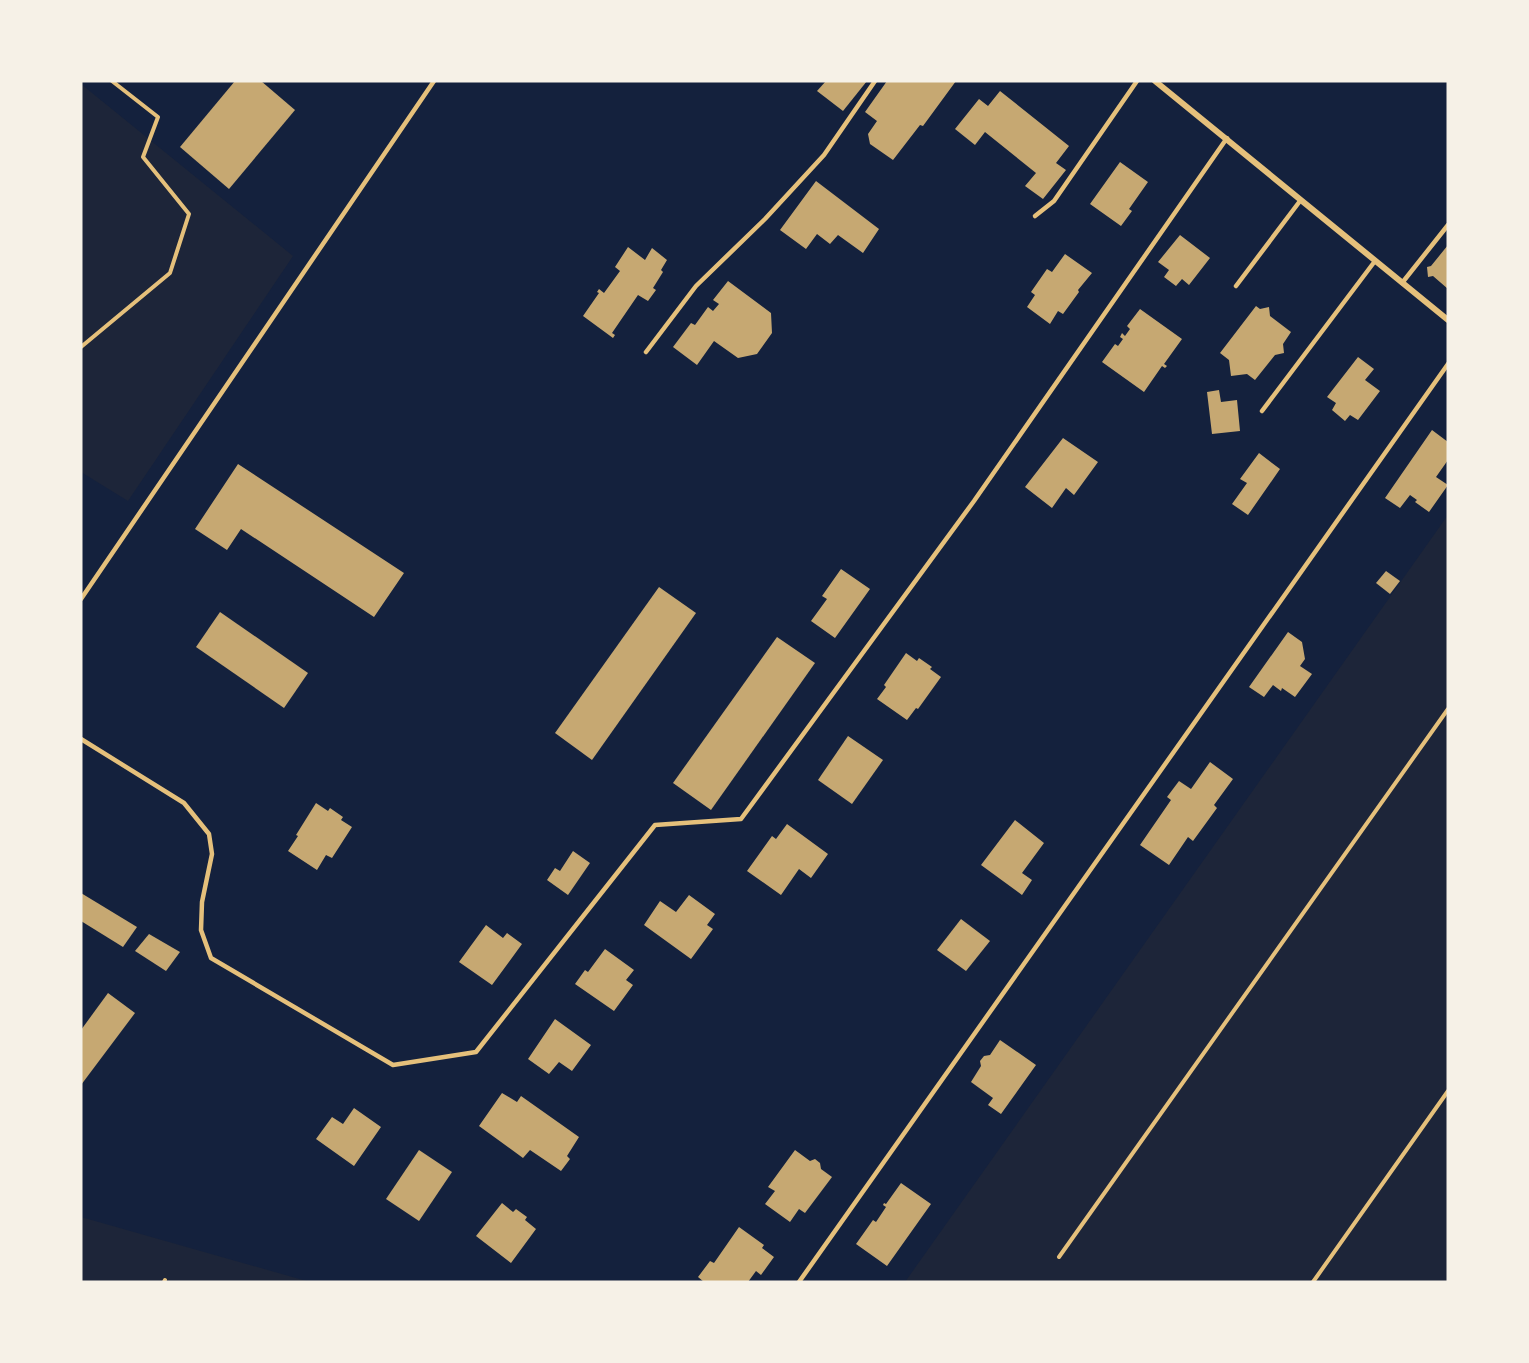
<svg xmlns="http://www.w3.org/2000/svg" width="1529" height="1363" font-family="'Asap Condensed',sans-serif">
  <style>
    .green { fill: #1d2539 }
    .building { fill: #c6a872 }
    .lines { fill: none; stroke-linecap: round; stroke-linejoin: round }
    .path { stroke: #e5c07b; stroke-width: 4 }
    .service { stroke: #e5c07b; stroke-width: 4.5 }
    .minor { stroke: #e5c07b; stroke-width: 6 }
  </style>
  <rect width="100%" height="100%" fill="#14213d"/>
  <!-- green -->
  <g class="green">
    <polygon points="81,84 293,256 128,501 81,472"/>
    <polygon points="1448,515 1448,1282 905,1282"/>
    <polygon points="81,1217 310,1282 81,1282"/>
  </g>
  <!-- building -->
  <g class="building">
    <polygon points="235,81 261,81 295,110 229,189 180,147"/>
    <polygon points="826,81 867,81 843,111 817,91"/>
    <polygon points="887,81 956,81 923,126 920,125 893,160 870,144 868,134 877,121 865,112"/>
    <polygon points="1000,91 1069,146 1056,163 1066,170 1043,199 1025,186 1036,173 985,132 975,145 955,129 979,99 988,106"/>
    <polygon points="1120,162 1148,182 1129,209 1132,211 1121,226 1090,204"/>
    <polygon points="816,181 879,229 863,253 838,235 830,244 817,234 806,249 780,230"/>
    <polygon points="1180,235 1210,258 1189,285 1182,279 1176,286 1164,277 1169,270 1158,262"/>
    <polygon points="1448,245 1448,289 1433,276 1428,277 1427,267 1431,266"/>
    <polygon points="628,247 645,260 652,248 667,260 661,270 663,272 653,288 656,290 648,301 638,295 612,333 615,335 613,338 583,316 599,293 597,292 599,289 604,293 620,271 615,267"/>
    <polygon points="1065,254 1092,273 1078,290 1079,292 1063,314 1058,311 1050,324 1027,307 1035,295 1031,292 1047,269 1052,272"/>
    <polygon points="728,281 771,313 772,333 757,354 738,358 714,341 697,365 673,347 691,323 695,325 708,307 713,311 719,304 713,300"/>
    <polygon points="1256,306 1260,309 1269,307 1270,316 1291,332 1283,344 1284,353 1275,355 1255,380 1247,374 1231,376 1229,360 1220,353"/>
    <polygon points="1140,309 1182,339 1164,364 1167,366 1165,368 1162,366 1144,392 1102,362 1115,344 1118,346 1123,339 1120,337 1122,333 1125,336 1130,329 1127,326"/>
    <polygon points="1358,357 1374,369 1365,380 1380,391 1358,420 1350,415 1345,421 1332,410 1336,403 1327,397"/>
    <polygon points="1219,390 1221,402 1237,400 1240,431 1212,434 1207,392"/>
    <polygon points="1432,430 1448,442 1448,460 1436,477 1448,485 1429,512 1415,502 1417,500 1410,495 1400,508 1385,498"/>
    <polygon points="1063,438 1098,462 1074,495 1066,488 1052,508 1025,487"/>
    <polygon points="1259,453 1280,469 1248,515 1232,504 1247,483 1240,479"/>
    <polygon points="238,464 404,573 374,617 241,529 227,550 195,529"/>
    <polygon points="841,569 870,589 835,638 811,621 827,599 822,596"/>
    <polygon points="1386,571 1400,581 1390,594 1376,583"/>
    <polygon points="659,587 696,613 592,760 555,733"/>
    <polygon points="220,612 308,673 284,708 196,647"/>
    <polygon points="1288,632 1302,642 1305,659 1300,666 1312,674 1295,697 1282,688 1281,691 1273,685 1264,697 1249,687"/>
    <polygon points="777,637 815,663 711,810 673,783"/>
    <polygon points="906,653 917,661 919,658 932,667 930,669 941,677 918,709 916,708 907,720 877,699 886,687 884,685"/>
    <polygon points="848,736 883,760 852,804 818,780"/>
    <polygon points="1210,762 1233,779 1214,805 1217,808 1193,841 1188,837 1169,865 1140,845 1171,800 1167,797 1179,781 1191,789"/>
    <polygon points="316,803 328,811 330,808 343,817 341,820 352,827 332,858 326,855 317,870 288,851 298,836 296,835"/>
    <polygon points="1015,820 1044,843 1022,873 1032,880 1022,895 981,865"/>
    <polygon points="787,824 828,854 811,878 799,869 781,895 747,871 772,836 776,839"/>
    <polygon points="573,851 590,863 568,895 547,880 555,868 560,871"/>
    <polygon points="81,893 137,927 123,947 81,921"/>
    <polygon points="689,895 715,914 707,925 713,929 691,959 644,925 660,901 676,912"/>
    <polygon points="961,919 990,941 966,971 937,950"/>
    <polygon points="486,925 503,938 507,933 522,944 492,985 459,962"/>
    <polygon points="149,934 180,952 166,971 135,951"/>
    <polygon points="605,949 634,970 626,980 633,985 614,1011 575,984 585,970 588,972"/>
    <polygon points="108,993 135,1013 81,1085 81,1030"/>
    <polygon points="555,1019 591,1045 572,1071 559,1062 549,1074 528,1059"/>
    <polygon points="1000,1040 1036,1065 1001,1114 988,1105 993,1098 971,1082 981,1066 980,1061 984,1056 990,1055"/>
    <polygon points="502,1093 517,1102 521,1096 579,1137 567,1156 570,1159 561,1171 530,1150 523,1158 479,1126"/>
    <polygon points="354,1108 381,1127 354,1166 316,1139 332,1117 343,1124"/>
    <polygon points="419,1150 452,1172 419,1221 386,1199"/>
    <polygon points="795,1150 810,1161 815,1159 820,1163 821,1169 832,1177 805,1213 799,1209 790,1222 765,1204 775,1191 768,1187"/>
    <polygon points="901,1183 931,1204 887,1266 856,1244 873,1220 876,1222 886,1207 883,1205 884,1203 886,1204"/>
    <polygon points="502,1203 513,1212 516,1209 527,1217 525,1220 536,1229 511,1263 476,1236"/>
    <polygon points="739,1227 764,1245 762,1248 774,1257 761,1275 756,1271 748,1282 704,1282 698,1277 710,1261 714,1263"/>
  </g>
  <g class="lines">
    <!-- path -->
    <g class="path">
      <polyline points="81,347 170,273 189,214 143,157 158,117 112,81"/>
      <polyline points="1059,1257 1448,709"/>
      <polyline points="164,1282 165,1280"/>
      <polyline points="1313,1282 1448,1091"/>
    </g>
    <!-- service -->
    <g class="service">
      <polyline points="1035,216 1054,201 1137,81"/>
      <polyline points="1402,283 1448,225"/>
      <polyline points="1236,286 1300,201"/>
      <polyline points="646,352 696,286 765,219 824,155 875,81"/>
      <polyline points="1262,411 1375,261"/>
      <polyline points="81,599 434,81"/>
      <polyline points="81,739 184,803 209,834 212,854 202,902 201,930 211,958 393,1065 476,1052 655,825 741,819 974,501 1227,138"/>
      <polyline points="799,1282 1448,364"/>
    </g>
    <!-- minor -->
    <polyline class="minor" points="1155,81 1448,320"/>
  </g>
  <!-- border -->
  <rect width="1529" height="1363" fill="none" stroke="#f6f1e7" stroke-width="165"/>
</svg>
